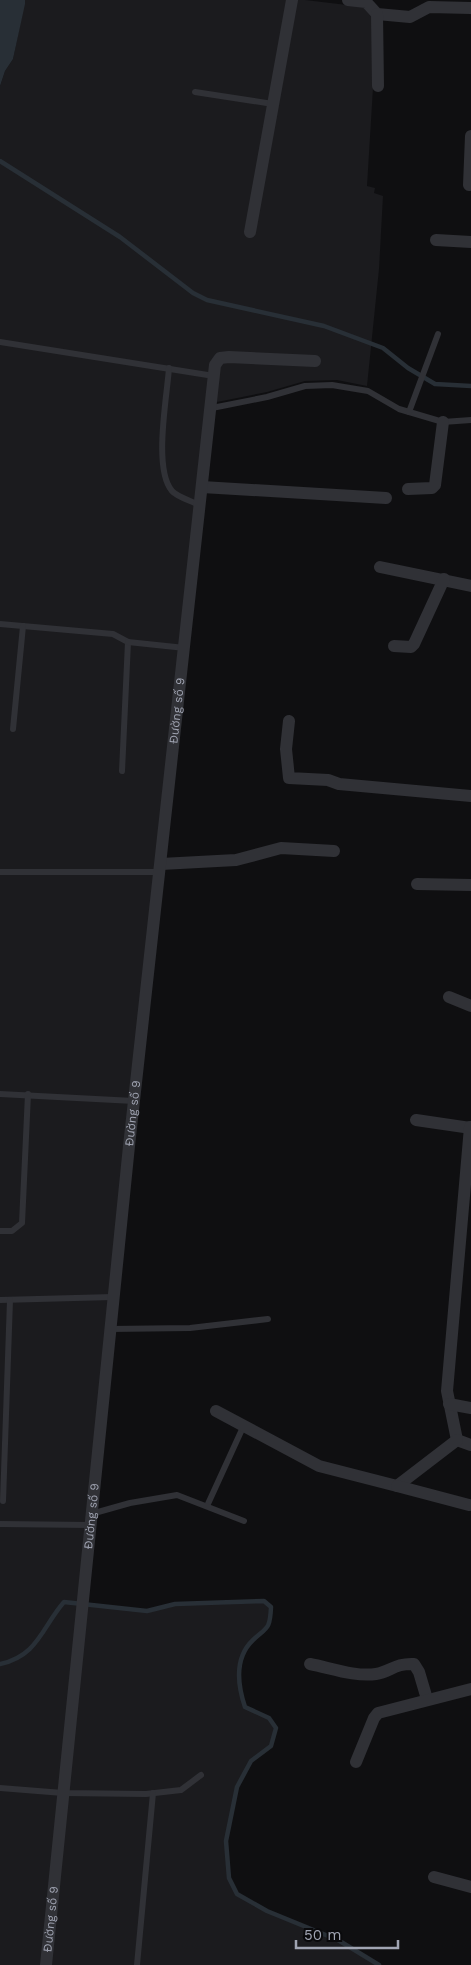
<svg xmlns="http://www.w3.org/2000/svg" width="471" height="1965" font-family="'Work Sans',sans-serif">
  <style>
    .built { fill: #1b1b1e }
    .water { fill: #282f36 }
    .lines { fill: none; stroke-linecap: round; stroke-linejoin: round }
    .stream { stroke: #282f36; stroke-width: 4.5 }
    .service { stroke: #303136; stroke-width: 6 }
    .minor { stroke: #303136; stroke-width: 12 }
    .labels { text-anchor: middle; stroke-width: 5; stroke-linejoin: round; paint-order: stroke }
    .street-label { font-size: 12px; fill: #a0a4b2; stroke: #0a0a0c }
  </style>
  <rect width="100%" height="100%" fill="#0f0f11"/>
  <!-- built -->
  <polygon class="built" points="25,0 305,0 364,7 372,16 373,88 367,186 375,188 374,193 383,196 379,269 367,386 337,380 305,381 267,392 207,404 78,1603 147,1611 175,1604 254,1600 264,1601 271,1607 266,1631 253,1640 244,1654 238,1686 245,1707 269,1718 276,1728 271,1746 251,1761 237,1787 226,1841 229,1878 237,1895 267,1911 338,1940 379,1965 0,1965 0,86 5,71 13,59"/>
  <!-- water -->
  <polygon class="water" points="0,0 25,0 25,4 13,59 5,71 0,86"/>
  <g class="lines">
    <!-- stream -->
    <g class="stream">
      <polyline points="0,161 120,237 193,293 207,300 324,326 383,348 408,368 435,384 471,386"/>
      <path d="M0 1664C38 1656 42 1627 64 1602L147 1611 175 1604 264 1601 271 1607C270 1630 267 1627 253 1640 234 1658 238 1686 245 1707L269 1718 276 1728 271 1746 251 1761 237 1787 226 1841 229 1878 237 1894 267 1911 338 1940 379 1965"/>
    </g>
    <!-- service -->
    <g class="service">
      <polyline points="195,92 273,104"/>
      <polyline points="0,342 214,376"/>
      <path d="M169 368C167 397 153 469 172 491 177 497 192 501 199 505"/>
      <polyline points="212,408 267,397 305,386 332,385 368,391 399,409 443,422 471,420"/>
      <polyline points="409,412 438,334"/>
      <polyline points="0,624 113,634 128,642 122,771"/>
      <polyline points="128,642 185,648"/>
      <polyline points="13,729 23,626"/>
      <polyline points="0,872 159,872"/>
      <polyline points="0,1094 134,1101"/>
      <polyline points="0,1231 12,1231 22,1223 28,1094"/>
      <polyline points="0,1300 113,1297"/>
      <polyline points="110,1329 190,1328 268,1319"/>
      <polyline points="3,1501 10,1300"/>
      <polyline points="207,1506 244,1425"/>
      <polyline points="91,1514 130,1503 177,1495 244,1521"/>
      <polyline points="0,1524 90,1525"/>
      <polyline points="0,1788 63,1793 146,1794 181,1790 201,1775"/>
      <polyline points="137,1965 153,1793"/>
    </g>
    <!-- minor -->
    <g class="minor">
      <polyline points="348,0 366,2 377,14 410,17 429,7 471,8"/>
      <polyline points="377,14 378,86"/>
      <polyline points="469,185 471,136"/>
      <polyline points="250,232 292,0"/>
      <polyline points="436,240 471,242"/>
      <polyline points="202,487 386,498"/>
      <polyline points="408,489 432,488 435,485 443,422"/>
      <polyline points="380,567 471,586"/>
      <polyline points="394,646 411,647 414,644 444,579"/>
      <polyline points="289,721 286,749 289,778 328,780 339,784 471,796"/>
      <polyline points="161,864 236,860 281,848 334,851"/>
      <polyline points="417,884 471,885"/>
      <polyline points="449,997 471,1006"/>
      <polyline points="416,1120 471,1128"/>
      <polyline points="470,1127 447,1391 457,1440 471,1445"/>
      <polyline points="449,1404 471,1408"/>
      <polyline points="216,1411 319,1466 397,1486 457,1440"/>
      <polyline points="397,1486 469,1505"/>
      <path d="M310 1664C331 1668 355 1677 376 1674 390 1672 395 1663 414 1664L419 1672 427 1699"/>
      <polyline points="356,1762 374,1718 378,1713 471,1689"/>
      <polyline points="434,1877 471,1887"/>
      <path id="s1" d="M46 1965 129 1146 215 365 220 358 229 357 315 361"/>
    </g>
  </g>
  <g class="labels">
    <!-- street labels -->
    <g class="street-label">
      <text dy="4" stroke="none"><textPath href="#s1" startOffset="1261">Đường số 9</textPath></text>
      <text dy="4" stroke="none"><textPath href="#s1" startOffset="856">Đường số 9</textPath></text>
      <text dy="4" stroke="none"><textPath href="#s1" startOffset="451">Đường số 9</textPath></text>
      <text dy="4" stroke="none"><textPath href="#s1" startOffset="46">Đường số 9</textPath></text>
    </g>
  </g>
  <!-- scale -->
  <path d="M296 1940v8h102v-8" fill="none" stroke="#a0a4b2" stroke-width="2.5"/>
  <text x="304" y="1940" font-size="15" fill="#a0a4b2" stroke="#0a0a0c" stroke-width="4" paint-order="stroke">50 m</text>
</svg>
